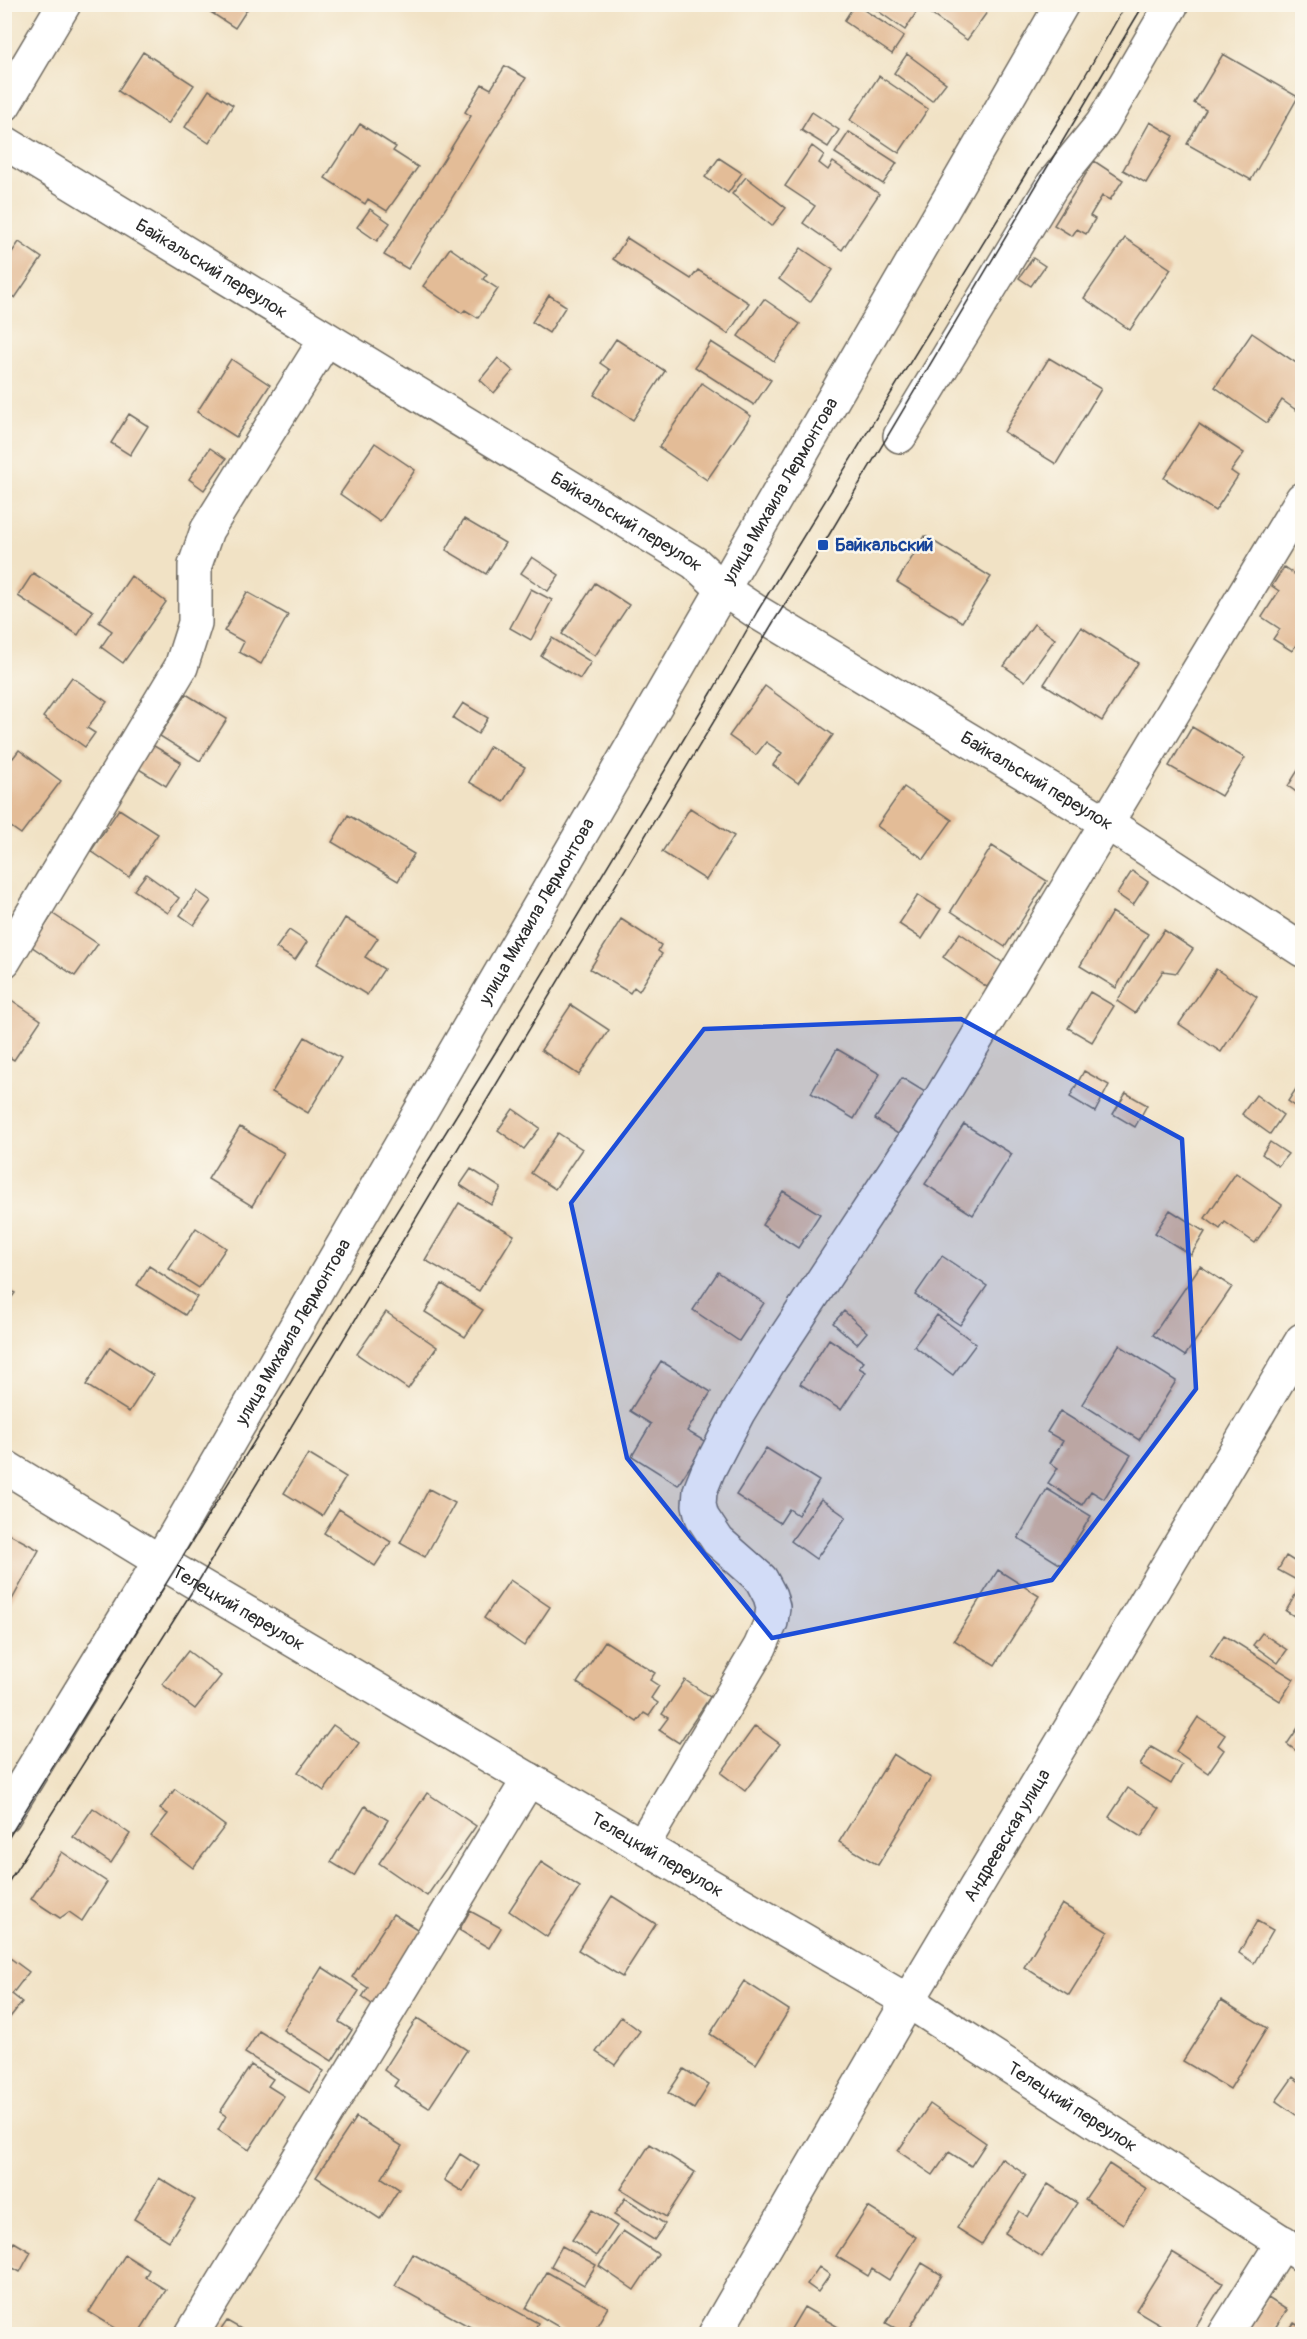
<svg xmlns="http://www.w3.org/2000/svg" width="1307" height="2339" viewBox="0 0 1307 2339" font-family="Pangolin,sans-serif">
<rect width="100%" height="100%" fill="#fbf7ec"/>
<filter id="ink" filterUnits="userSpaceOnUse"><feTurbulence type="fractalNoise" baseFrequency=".0167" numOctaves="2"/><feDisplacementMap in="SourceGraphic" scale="12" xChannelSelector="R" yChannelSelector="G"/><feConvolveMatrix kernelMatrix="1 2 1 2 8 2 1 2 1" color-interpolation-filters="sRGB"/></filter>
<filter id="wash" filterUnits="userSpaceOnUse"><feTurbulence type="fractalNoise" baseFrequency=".008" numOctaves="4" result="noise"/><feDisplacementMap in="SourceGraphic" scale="24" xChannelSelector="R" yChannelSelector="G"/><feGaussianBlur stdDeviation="1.35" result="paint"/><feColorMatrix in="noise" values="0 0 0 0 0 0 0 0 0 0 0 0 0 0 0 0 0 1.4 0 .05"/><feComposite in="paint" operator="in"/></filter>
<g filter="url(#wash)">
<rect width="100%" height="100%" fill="#f1e2c5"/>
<g id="blocks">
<path fill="#e3bc97" d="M198 4H248L250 5 235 28Z
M855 4 904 36 892 54 844 21Z
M868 4H904L916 13 905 30Z
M928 4H993L967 40 924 9Z
M143 52 194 85 168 124 118 91Z
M907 54 946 83 932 101 894 73Z
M1223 54 1298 97 1251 180 1187 144 1206 110 1194 103Z
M505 66 526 78 408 269 384 255 471 116 465 112 482 84 491 89Z
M879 76 928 109 899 153 850 120Z
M209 90 233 105 209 143 185 127Z
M812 112 839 130 828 147 801 130Z
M1150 122 1174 136 1146 183 1123 170Z
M360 124 396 147 393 151 418 167 387 211 368 199 365 204 325 178Z
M849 132 897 163 883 184 835 153Z
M812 146 824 155 819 163 828 170 833 162 879 194 842 250 803 223 815 206 785 186Z
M719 158 742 173 728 193 705 177Z
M1094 161 1123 180 1110 200 1102 196 1090 216 1095 219 1086 234 1077 229 1072 236 1054 225Z
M746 177 786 208 772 226 732 194Z
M370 209 390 223 377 241 357 227Z
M627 238 691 279 698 270 749 303 728 334 613 259Z
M1125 238 1171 269 1130 330 1084 298Z
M19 242 42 258 15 298 4 291V264Z
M450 248 487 274 483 279 498 289 478 318 465 310 462 313 423 286Z
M801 248 833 270 810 302 779 279Z
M1033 258 1045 266 1031 286 1019 278Z
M549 295 566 306 549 333 532 322Z
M764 299 800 324 774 361 738 336Z
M1252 333 1302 367V401L1296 410 1282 400 1267 423 1215 387Z
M616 339 665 371 633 420 594 395 610 370 600 363Z
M711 342 771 380 754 405 695 367Z
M498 358 513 371 494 393 480 380Z
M1049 358 1101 389 1056 464 1004 432Z
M231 359 270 385 236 437 197 412Z
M702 383 751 416 707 480 659 447Z
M129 414 148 426 130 455 111 443Z
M1199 424 1244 453 1231 471 1238 476 1215 511 1164 478Z
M375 443 415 470 380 522 340 494Z
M210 448 226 459 204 490 189 479Z
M464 519 505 543 486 574 446 550Z
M925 536 991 577 962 622 897 582Z
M532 557 559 575 548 591 521 573Z
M1302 562V650L1296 645 1292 651 1273 639 1280 629 1262 617 1279 591 1272 586 1284 567 1294 574Z
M33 573 93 611 78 635 18 596Z
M131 576 166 602 123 663 101 647 112 631 99 622Z
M595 583 629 605 595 656 562 634Z
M531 589 552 600 531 640 510 628Z
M247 592 288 615 261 664 239 652 244 642 224 631Z
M1034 624 1055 639 1025 681 1004 666Z
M1081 627 1138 663 1102 721 1044 684Z
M552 638 591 662 580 679 541 656Z
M72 677 107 702 87 728 95 733 85 747 43 717Z
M765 686 833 735 798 783 773 765 782 753 766 742 756 755 729 736Z
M186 694 227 719 200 761 160 736Z
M463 703 488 718 478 734 453 718Z
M1192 727 1245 758 1221 796 1169 766Z
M149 743 181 762 166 786 134 766Z
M490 746 525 767 504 802 469 782Z
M19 750 61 781 21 834 4 822V752L13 758Z
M1302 764V796L1288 786Z
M904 787 952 820 924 859 877 826Z
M690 808 734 836 706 880 662 852Z
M119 809 158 834 129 877 91 851Z
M348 815 414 854 398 881 332 842Z
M992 846 1047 881 1005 947 951 911Z
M1132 871 1148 882 1133 905 1117 894Z
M146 874 179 898 168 913 134 890Z
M197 891 211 901 194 925 180 915Z
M918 895 941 909 922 939 899 924Z
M1112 912 1148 934 1116 988 1080 966Z
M53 914 98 944 75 976 31 946Z
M345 918 378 938 365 957 384 969 367 995 317 964Z
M621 919 661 945 658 951 662 954 639 991 634 987 630 993 590 969Z
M289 930 307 942 295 960 276 948Z
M1164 930 1193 949 1177 973 1163 971 1135 1013 1117 1001Z
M960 933 1003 963 987 987 943 957Z
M1216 969 1257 997 1221 1052 1179 1024Z
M1090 992 1114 1006 1092 1042 1068 1028Z
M4 995 41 1020 14 1060 4 1054Z
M571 1005 609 1030 579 1075 541 1050Z
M305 1037 341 1058 308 1113 272 1092Z
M837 1049 880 1074 854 1119 811 1093Z
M1084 1071 1109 1085 1095 1112 1070 1097Z
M902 1078 925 1092 898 1134 875 1119Z
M1302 1080V1111L1288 1101Z
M1126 1093 1147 1105 1135 1127 1113 1114Z
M1256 1095 1283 1115 1270 1134 1242 1114Z
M513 1109 540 1128 524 1149 498 1130Z
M964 1124 1012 1154 973 1215 925 1184Z
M240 1127 284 1153 252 1206 208 1179Z
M558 1133 582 1149 555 1189 531 1173Z
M1270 1142 1288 1154 1278 1166 1262 1154Z
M471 1169 501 1188 491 1205 460 1185Z
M1236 1173 1282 1205 1255 1243 1225 1222 1220 1229 1205 1218Z
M783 1191 820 1214 798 1248 762 1225Z
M459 1203 514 1235 479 1291 425 1260Z
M1170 1210 1205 1232 1191 1255 1155 1233Z
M196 1228 226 1248 199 1288 169 1269Z
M942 1256 987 1286 960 1325 915 1295Z
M149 1266 197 1297 185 1315 137 1285Z
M1200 1266 1232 1287 1185 1356 1153 1335Z
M718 1272 764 1303 739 1341 693 1310Z
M442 1284 483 1310 465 1337 425 1312Z
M4 1286 15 1293 4 1308Z
M844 1311 867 1332 857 1344 833 1323Z
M386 1312 437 1347 408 1389 357 1354Z
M937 1315 976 1344 953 1375 914 1346Z
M829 1339 864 1362 859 1368 866 1372 841 1410 800 1384Z
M1119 1345 1176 1381 1139 1440 1082 1404Z
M110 1347 153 1375 129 1412 86 1385Z
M661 1361 711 1392 687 1431 706 1442 678 1485 632 1456 651 1424 630 1411Z
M1060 1411 1131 1455 1104 1499 1091 1491 1082 1505 1048 1483 1058 1468 1050 1463 1063 1441 1047 1432Z
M766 1448 819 1481 798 1515 789 1509 780 1523 736 1495Z
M308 1454 346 1477 322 1516 284 1493Z
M429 1489 455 1503 425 1557 400 1543Z
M1047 1489 1091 1516 1061 1565 1018 1538Z
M821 1499 846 1517 816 1559 791 1541Z
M339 1509 391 1542 375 1566 324 1533Z
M4 1531 39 1550 7 1609 4 1607Z
M1286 1556 1302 1566V1621L1286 1611 1302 1583 1278 1570Z
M998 1570 1039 1596 995 1665 954 1640Z
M510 1580 550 1607 524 1646 484 1618Z
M1262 1633 1287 1650 1278 1663 1253 1645Z
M1224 1635 1294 1679 1280 1701 1210 1656Z
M605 1641 655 1673 650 1680 659 1686 651 1698 658 1703 649 1716 644 1713 637 1722 577 1683Z
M188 1651 221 1676 195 1709 162 1684Z
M685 1680 710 1697 679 1743 659 1730 668 1718 662 1714Z
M1198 1717 1225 1735 1218 1745 1224 1750 1208 1773 1176 1751Z
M1302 1722V1755L1287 1744Z
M333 1725 359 1743 324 1791 298 1772Z
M755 1726 780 1744 745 1791 721 1773Z
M1151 1747 1182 1765 1171 1784 1140 1765Z
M893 1754 931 1778 878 1865 839 1842Z
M1128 1788 1159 1809 1141 1837 1109 1817Z
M175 1789 225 1826 193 1868 151 1836 168 1814 160 1809Z
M427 1793 476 1826 427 1896 379 1863Z
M365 1806 388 1820 354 1876 331 1862Z
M93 1808 130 1834 111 1863 73 1837Z
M62 1852 107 1882 82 1921 69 1912 60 1918 31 1899Z
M541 1862 580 1887 547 1937 509 1911Z
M612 1896 656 1924 622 1977 578 1950Z
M1062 1904 1108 1932 1069 1995 1024 1967Z
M470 1911 501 1928 489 1948 459 1930Z
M393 1914 425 1934 376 2007 362 1997 368 1988 352 1977Z
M1257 1921 1273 1930 1254 1963 1239 1953Z
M6 1955 29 1972 12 1994 22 2002 4 2025Z
M322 1967 359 1991 339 2022 352 2030 332 2061 283 2030Z
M744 1981 789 2010 756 2064 710 2034Z
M1221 2000 1267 2028 1230 2089 1183 2061Z
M621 2017 640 2031 615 2065 596 2052Z
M417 2018 467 2050 429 2108 394 2086 398 2080 384 2070Z
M259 2031 324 2071 310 2093 245 2053Z
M251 2065 273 2079 268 2086 284 2096 249 2150 218 2130 226 2116 220 2112Z
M684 2069 709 2085 694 2109 668 2093Z
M1293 2077 1302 2084V2119L1276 2101Z
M930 2104 986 2143 971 2166 949 2152 933 2175 898 2151Z
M356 2117 402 2146 382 2178 399 2189 380 2219 316 2177Z
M650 2144 695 2172 666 2217 621 2189Z
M460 2154 479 2166 463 2192 444 2180Z
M1001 2158 1026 2175 982 2244 957 2228Z
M1109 2164 1147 2189 1123 2224 1085 2199Z
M159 2178 195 2200 169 2241 134 2219Z
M1048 2184 1077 2203 1042 2257 1005 2233 1019 2211 1028 2217Z
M625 2198 665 2224 654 2240 614 2215Z
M868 2207 916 2237 889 2280 872 2269 868 2276 836 2256Z
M592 2210 617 2226 597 2256 572 2240Z
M623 2231 658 2254 634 2290 599 2266Z
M14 2242 31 2252 20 2272 4 2263V2259Z
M562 2246 596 2265 584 2285 551 2266Z
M1172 2252 1223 2283 1191 2334H1176L1136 2310Z
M413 2254 538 2323 532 2334H483L395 2286Z
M125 2255 149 2270 145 2277 166 2290 138 2334H125L89 2312Z
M922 2263 942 2275 906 2334 886 2323Z
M819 2267 830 2275 818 2292 807 2284Z
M547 2272 608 2307 592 2334H571L526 2308Z
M1268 2298 1287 2310 1271 2334H1245Z
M804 2307 850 2334H788Z
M227 2321 250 2334H218Z
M1294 2323 1302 2328V2334H1286Z"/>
</g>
</g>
<g filter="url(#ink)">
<use href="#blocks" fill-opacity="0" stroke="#706b61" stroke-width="1.5"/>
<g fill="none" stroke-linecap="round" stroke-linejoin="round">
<defs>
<g id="minor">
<path d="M4 105 64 4"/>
<path id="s1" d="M4 142 695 563 724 590 757 612 1107 823 1302 950"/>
<path d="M900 436 1053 184 1102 124 1172 4"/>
<path d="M4 961 181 667 195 623V565L207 530 326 339"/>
<path id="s2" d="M4 1466 176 1571 642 1846 908 2001 1302 2255"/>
<path id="s3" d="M4 1816 160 1561 1062 4"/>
<path d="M642 1846 760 1647 771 1622 773 1607 770 1596 761 1579 718 1541 702 1517 699 1505 700 1491 708 1471 738 1413 769 1362 919 1134 1302 499"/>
<path d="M192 2334 529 1779"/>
<path id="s4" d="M715 2334 908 2001 1302 1340"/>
<path d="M1225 2334 1283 2242"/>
</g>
</defs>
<use href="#minor" stroke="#706b61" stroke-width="36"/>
<use href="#minor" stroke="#fff" stroke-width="33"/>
<path stroke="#2b2b2b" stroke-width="1.5" d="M4 1845 498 1048 712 692 757 612 1074 95 1126 4
M4 1889 198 1582 774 621 823 545 1144 4"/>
</g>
</g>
<path fill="#1d4ed8" fill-opacity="0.2" stroke="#1d4ed8" stroke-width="4.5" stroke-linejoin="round" d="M961 1019 1182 1139 1196 1389 1052 1580 772 1638 627 1458 571 1203 704 1029Z"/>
<rect fill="#1a4fb4" stroke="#fbf7ec" stroke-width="2" x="817" y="539" width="12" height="12" rx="3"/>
<g text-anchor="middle" stroke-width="5" stroke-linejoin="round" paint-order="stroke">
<g font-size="18" fill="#2b2b2b" stroke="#fbf7ec">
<text dy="6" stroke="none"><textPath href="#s1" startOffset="243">Байкальский переулок</textPath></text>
<text dy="6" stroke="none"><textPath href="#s3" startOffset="1536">улица Михаила Лермонтова</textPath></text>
<text dy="6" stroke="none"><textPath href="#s1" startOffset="729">Байкальский переулок</textPath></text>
<text dy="6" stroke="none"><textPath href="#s1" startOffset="1215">Байкальский переулок</textPath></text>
<text dy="6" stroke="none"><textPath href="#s3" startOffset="1050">улица Михаила Лермонтова</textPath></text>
<text dy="6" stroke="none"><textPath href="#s3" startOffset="564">улица Михаила Лермонтова</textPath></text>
<text dy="6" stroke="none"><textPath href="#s2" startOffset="274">Телецкий переулок</textPath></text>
<text dy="6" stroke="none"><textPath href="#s4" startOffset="578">Андреевская улица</textPath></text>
<text dy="6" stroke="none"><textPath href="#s2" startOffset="760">Телецкий переулок</textPath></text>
<text dy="6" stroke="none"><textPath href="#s2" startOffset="1246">Телецкий переулок</textPath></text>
</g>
<g font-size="18" font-weight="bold" fill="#164399" stroke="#fbf7ec" text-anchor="start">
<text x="835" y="551">Байкальский</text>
</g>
</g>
<rect width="1307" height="2339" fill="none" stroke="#fbf7ec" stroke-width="24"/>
</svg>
